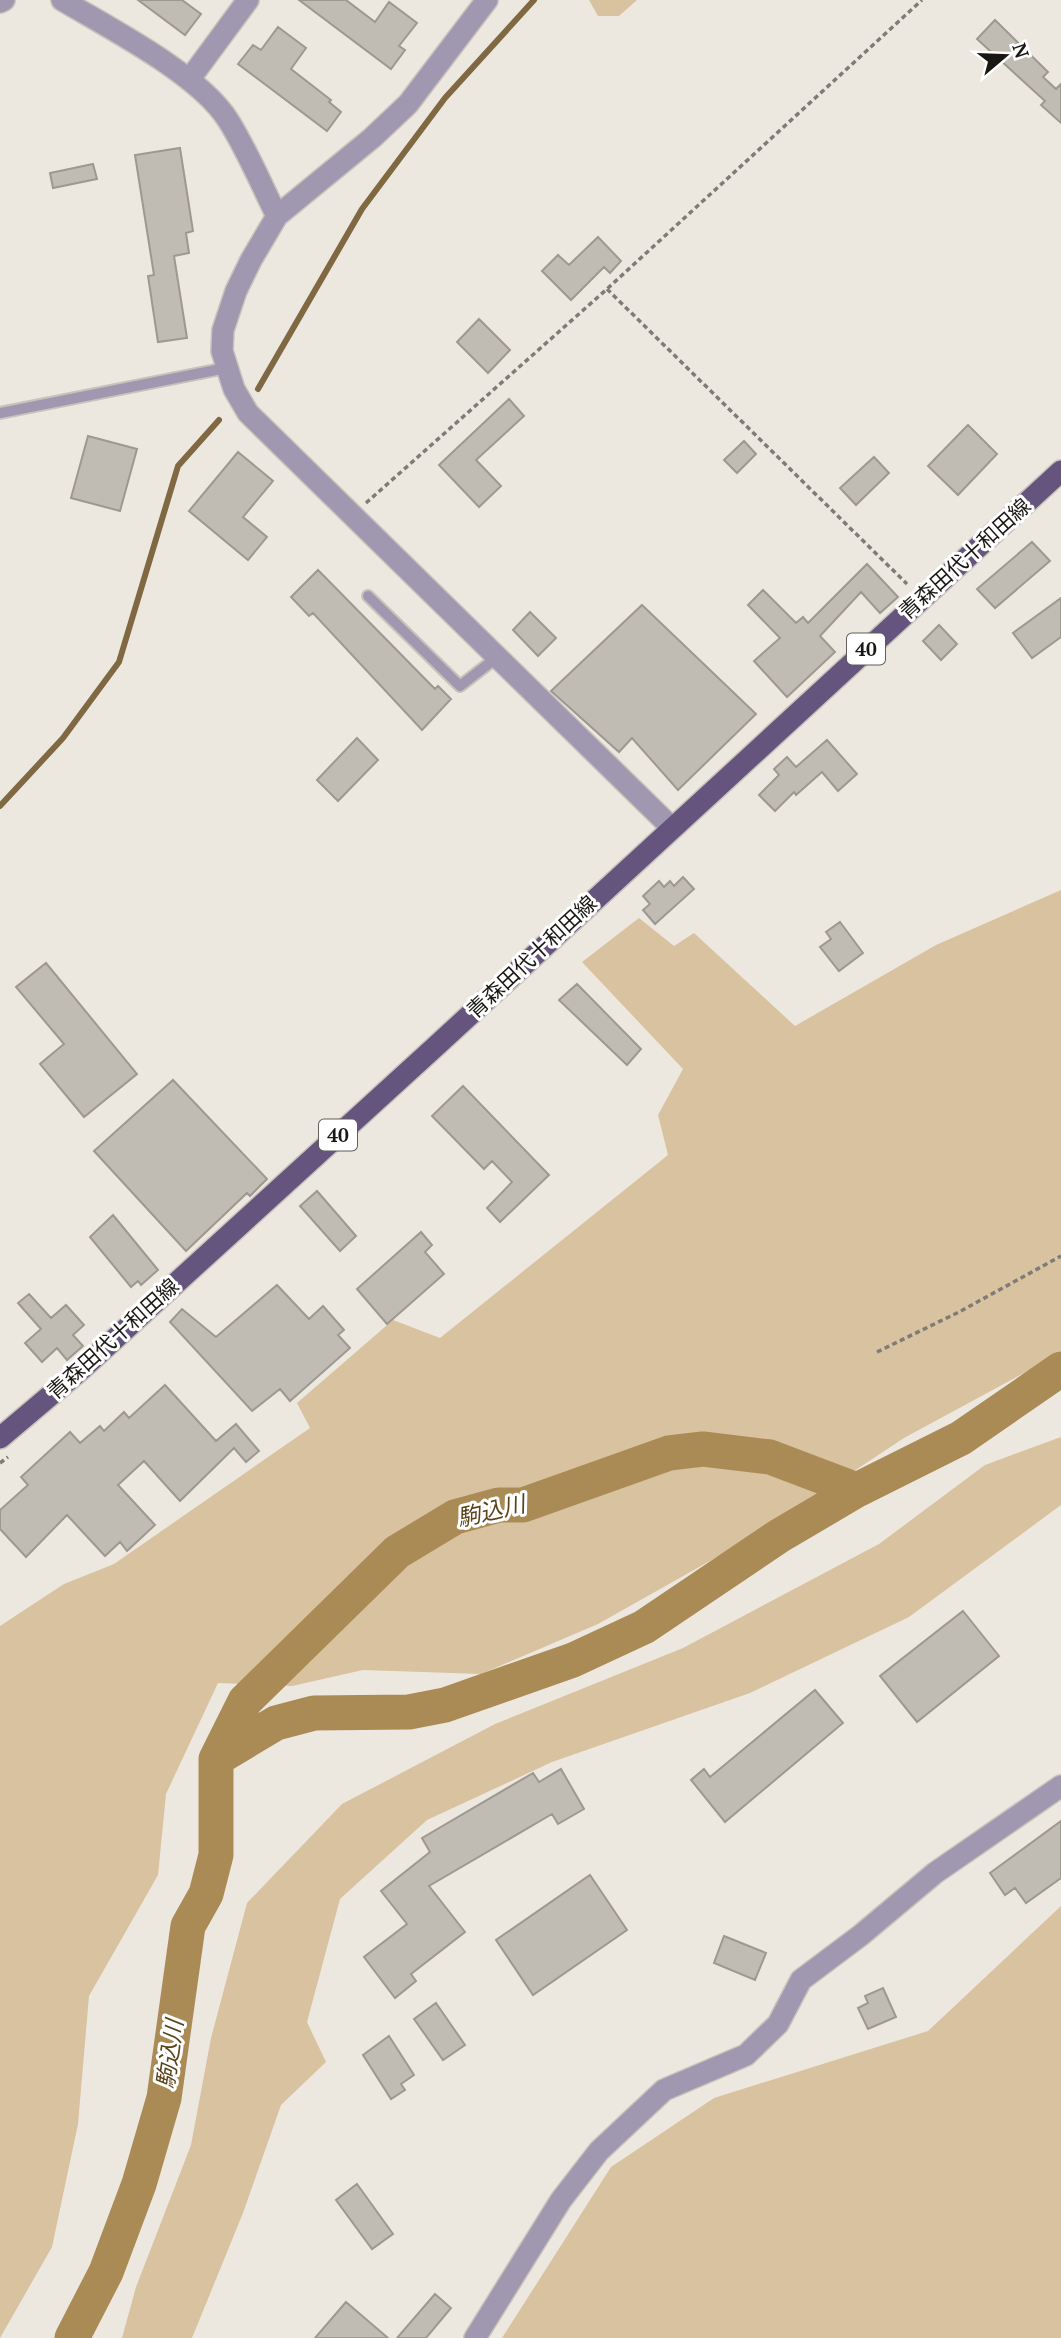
<svg xmlns="http://www.w3.org/2000/svg" width="1061" height="2338" viewBox="0 0 1061 2338" font-family="'PT Serif','Noto Sans JP',serif">
<rect width="100%" height="100%" fill="#ede8df"/>
<path fill="#d8c2a0" d="M589 0H637L619 16H598Z
M1061 890V1353L904 1438 765 1530 598 1624 481 1674 363 1670 292 1686 218 1683 166 1794 158 1875 89 1996 78 2124 52 2247 0 2338V1626L64 1584 114 1564 310 1428 297 1403 393 1320 440 1338 668 1155 658 1115 683 1069 582 962 639 918 674 946 694 933 795 1026 936 945Z
M1061 1437V1505L909 1617 750 1693 552 1762 427 1820 340 1899 307 2022 326 2062 281 2105 243 2213 192 2338H122L136 2287 191 2145 211 2038 247 1903 342 1804 495 1724 683 1648 879 1544 985 1465Z
M1061 1906V2338H502L611 2167 714 2098 928 2031Z"/>
<g fill="none" stroke-linecap="round" stroke-linejoin="round">
<path stroke="#7f6842" stroke-width="6" d="M258 389 362 209 445 98 534 0
M0 806 63 738 119 662 178 466 219 420"/>
<path stroke="#ab8b55" stroke-width="35" d="M216 1759 276 1723 314 1713 409 1712 445 1705 573 1660 644 1627 779 1536 857 1490 961 1438 1061 1369
M72 2338 106 2272 139 2184 164 2098 188 1926 206 1894 216 1855V1759L245 1701 397 1552 455 1517 499 1505H523L669 1453 703 1449 770 1457 857 1490"/>
</g>
<path fill="#c1bcb3" stroke="#9d9890" stroke-width="2" d="M138 0H182L201 14 185 35Z
M299 0H346L375 22 389 2 417 23 399 46 405 50 391 69Z
M995 20 1048 72 1043 77 1056 89 1061 84V123L1041 105 1045 101 977 39Z
M278 27 306 48 291 69 331 100 329 102 341 112 327 131 238 64 253 45 261 50Z
M180 148 193 231 186 233 189 253 174 256 187 338 158 342 148 276 154 275 135 155Z
M93 164 97 179 53 188 50 173Z
M598 237 621 261 610 273 604 267 571 300 542 271 558 255 569 265Z
M479 319 510 350 488 373 457 342Z
M509 399 524 416 476 460 501 486 479 507 439 465Z
M968 425 997 454 958 495 928 466Z
M88 436 137 449 120 511 71 498Z
M744 441 756 454 737 473 724 460Z
M238 452 273 481 243 517 267 537 248 560 189 511Z
M874 457 889 473 856 505 840 488Z
M1032 542 1050 561 995 608 977 589Z
M867 564 898 597 880 613 861 592 820 636 835 652 787 697 754 661 780 638 748 605 763 590 796 623 803 617 808 623Z
M318 570 435 689 438 686 451 699 422 730 313 613 309 616 291 597Z
M1061 598V637L1032 658 1013 633Z
M642 605 756 714 678 790 632 738 619 752 551 691Z
M530 612 556 638 538 656 513 630Z
M939 625 957 644 941 660 923 641Z
M357 738 378 760 338 801 317 780Z
M827 740 857 774 838 791 822 772 796 795 794 792 775 811 759 795 779 775 774 769 787 757 796 767Z
M683 877 694 889 655 924 643 910 650 904 643 896 659 881 664 887 670 881 674 886Z
M840 922 863 953 839 971 820 947 831 939 826 932Z
M46 963 137 1074 84 1117 40 1064 64 1044 16 987Z
M577 984 641 1049 627 1065 559 1000Z
M173 1080 267 1179 250 1196 247 1193 186 1251 94 1151Z
M463 1086 549 1175 500 1222 487 1208 512 1182 492 1161 484 1169 432 1116Z
M317 1191 356 1236 340 1251 300 1206Z
M113 1215 158 1270 141 1285 138 1281 131 1287 90 1237Z
M421 1232 432 1245 425 1252 444 1274 387 1324 357 1289Z
M277 1285 309 1319 323 1306 344 1330 338 1335 350 1348 290 1401 280 1389 252 1411 170 1322 182 1309 216 1337Z
M29 1294 51 1318 66 1305 84 1325 73 1335 83 1346 67 1360 57 1348 42 1362 25 1343 41 1329 18 1303Z
M165 1385 216 1441 236 1424 259 1451 246 1462 234 1448 180 1501 144 1461 118 1485 155 1525 127 1551 120 1542 105 1556 67 1515 26 1557 0 1529V1510L28 1485 21 1477 70 1432 80 1443 100 1426 104 1431 124 1412 129 1418Z
M963 1611 999 1656 917 1722 880 1676Z
M815 1690 843 1723 725 1822 691 1780 704 1769 710 1777Z
M561 1769 584 1809 558 1824 552 1814 429 1886 465 1932 411 1974 416 1981 395 1998 364 1957 407 1924 381 1891 430 1852 422 1838 533 1773 539 1782Z
M1061 1821V1878L1026 1903 1015 1888 1005 1895 990 1873Z
M590 1875 627 1930 533 1995 496 1940Z
M724 1936 766 1953 755 1980 714 1963Z
M883 1988 896 2017 868 2029 858 2008 868 2003 865 1996Z
M436 2003 465 2045 443 2060 414 2019Z
M389 2036 414 2075 401 2084 405 2090 391 2099 363 2055Z
M357 2184 393 2234 372 2249 336 2200Z
M435 2294 451 2308 426 2338H397Z
M346 2302 388 2338H315Z"/>
<g fill="none" stroke-linecap="round" stroke-linejoin="round">
<defs>
<path id="lane" d="M0 413 226 368
M368 596 460 686 496 658"/>
<path id="street" d="M62 0C109 28 199 74 228 120 247 150 261 184 277 216
M487 0 408 104 372 138 277 216 251 260 236 291 223 330 222 351 234 389 248 413 672 828
M0 2 4 0
M189 80 248 0
M475 2338 561 2200 599 2151 664 2090 746 2055 778 2024 801 1980 861 1935 935 1873 1061 1786"/>
<path id="primary" d="M0 1438 84 1367 435 1047 1061 471"/>
</defs>
<use href="#lane" stroke="#c7c2ba" stroke-width="14"/>
<use href="#street" stroke="#c7c2ba" stroke-width="24"/>
<use href="#primary" stroke="#c7c2ba" stroke-width="24"/>
<path stroke="#7f7b76" stroke-width="3.5" stroke-dasharray="5 3.5" stroke-linecap="butt" d="M607 289 907 584
M366 503 607 289 922 0
M877 1352 959 1312 1061 1256
M0 1463 8 1457"/>
<use href="#lane" stroke="#a097b0" stroke-width="10"/>
<use href="#street" stroke="#a097b0" stroke-width="21"/>
<use href="#primary" stroke="#64547e" stroke-width="21"/>
</g>
<g text-anchor="middle" stroke-width="6" stroke-linejoin="round" paint-order="stroke">
<g fill="#fff" stroke="#5e5d5a" stroke-width="2">
<rect x="847" y="633.5" width="38" height="31" rx="5"/>
<rect x="319" y="1119.5" width="38" height="31" rx="5"/>
</g>
<g font-size="19" font-weight="bold" fill="#191714">
<text x="866" y="656">40</text>
<text x="338" y="1142">40</text>
</g>
<g font-size="21" fill="#191714" stroke="#fff">
<text transform="translate(965 559) rotate(-42)" y="7">青森田代十和田線</text>
<text transform="translate(532 957) rotate(-43)" y="7">青森田代十和田線</text>
<text transform="translate(113 1339) rotate(-42)" y="7">青森田代十和田線</text>
</g>
<g font-size="23" font-style="italic" fill="#5b4319" stroke="#fff">
<text transform="translate(491 1511) rotate(-13)" y="8">駒込川</text>
<text transform="translate(170 2054) rotate(-82)" y="8">駒込川</text>
</g>
</g>
<g transform="translate(1005 56) rotate(71)" stroke="#ffffff" stroke-width="5" paint-order="stroke">
<path d="M0-5L12 26L0 18L-12 26Z" fill="#191714"/>
<text y="-10" font-size="19" font-weight="bold" text-anchor="middle" fill="#191714">N</text>
</g>
</svg>
